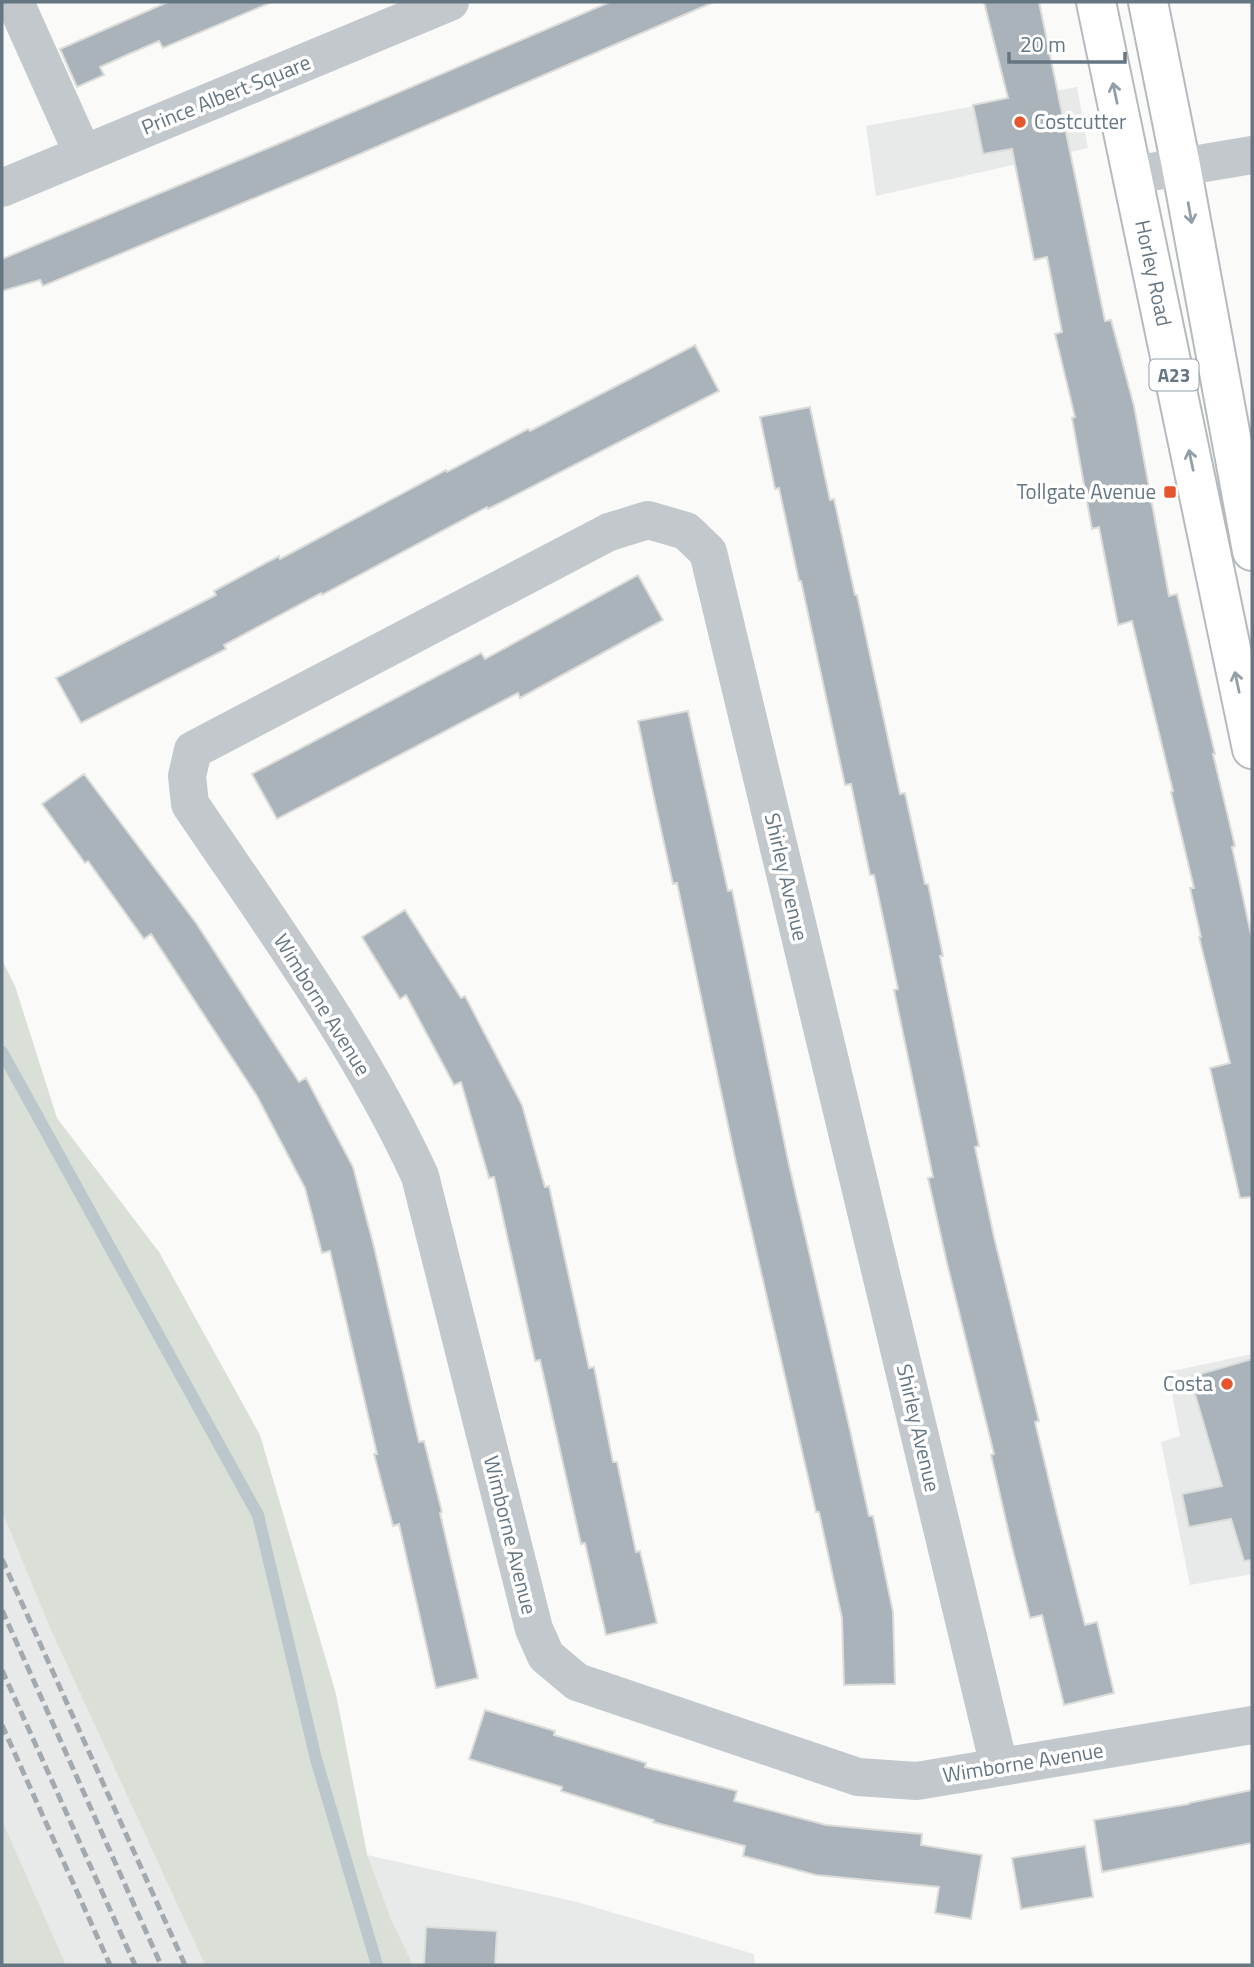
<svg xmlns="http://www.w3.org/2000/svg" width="1254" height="1967" viewBox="0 0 1254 1967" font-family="'Titillium Web',sans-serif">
<rect width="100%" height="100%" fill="#fafaf8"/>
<path fill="#e8e9e9" d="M1077 87 1088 148 876 196 866 126Z
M1252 1354V1574L1190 1585 1161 1442 1180 1436 1168 1372Z
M2 1512 50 1628 205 1965H66L2 1820Z
M367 1855 577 1902 754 1954 755 1965H413L391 1919Z"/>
<path fill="#dadfd7" d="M2 960 15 986 57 1118 159 1252 260 1435 336 1694 367 1854 391 1919 413 1965H205L50 1628 2 1512Z
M2 1820 66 1965H2Z"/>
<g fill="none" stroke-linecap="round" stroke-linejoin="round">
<path stroke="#bbc7cb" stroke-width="12" d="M2 1052 258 1515 316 1759 377 1965"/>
</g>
<path fill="#aab3b9" stroke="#dcdcda" stroke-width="2" d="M168 2H272L163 48 159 41 129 54 100 67 104 75 77 87 60 49Z
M610 2H714L334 165 43 286 40 280 2 291V259L278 144Z
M984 2H1039L1105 321 1111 320 1134 406 1169 596 1177 594 1215 754H1213L1235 846 1232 847 1252 939V1197L1240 1198 1210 1068 1230 1063 1199 937H1201L1190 888H1194L1171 792 1173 791 1132 621 1118 625 1099 527 1092 529 1072 418 1075 417 1055 334 1062 332 1047 257 1034 260 1012 149 983 154 973 105 1008 98Z
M695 345 719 391 488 509 487 507 322 595 321 593 224 645 226 649 81 723 56 678 216 595 214 591 279 556 280 559 446 470 447 472 528 429 530 431Z
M810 407 830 500 834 499 855 595H857L900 794 905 793 925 884H928L943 956H940L979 1146 975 1147 994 1237 1039 1421 1035 1422 1057 1514 1085 1625 1097 1622 1114 1693 1064 1705 1042 1615 1030 1618 1012 1547 991 1455 994 1454 947 1263 928 1178 933 1177 894 990 898 989 874 875H870L851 784 845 785 801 581H799L779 488 775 489 760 417Z
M638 575 663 620 520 698 518 693 277 819 252 774 481 653 485 659Z
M688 711 728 891 732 890 789 1165 850 1430 869 1516H873L893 1612 895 1684 844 1685 842 1618 819 1512H816L735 1158 677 883 673 884 653 793 638 721Z
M84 774 196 923 299 1082 306 1078 353 1167 374 1247 419 1442 424 1441 442 1512 440 1513 478 1678 436 1688 399 1524 393 1526 374 1454H377L330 1251 322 1253 305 1188 257 1096 151 934 144 939 88 861 85 863 42 804Z
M405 910 461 998 465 996 522 1105 545 1187 549 1186 589 1368 594 1367 613 1462H617L636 1552 640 1551 657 1623 606 1635 585 1543 581 1544 540 1360 535 1361 494 1177 489 1178 461 1082 454 1085 406 995 400 999 362 937Z
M1252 1359V1560L1244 1561 1231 1519 1189 1527 1182 1494 1222 1486 1190 1377Z
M485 1710 555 1731 554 1735 646 1763 645 1767 737 1791 734 1801 826 1825 922 1834 921 1845 982 1855 971 1919 935 1913 939 1887 816 1875 778 1865 743 1856 745 1846 653 1822 654 1820 561 1791 562 1787 469 1759Z
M1252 1790V1843L1102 1872 1094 1820 1189 1804V1803Z
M1085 1846 1093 1897 1021 1909 1012 1858Z
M426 1927 497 1931 495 1965H424Z"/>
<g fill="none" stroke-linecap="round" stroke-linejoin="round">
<defs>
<path id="major" d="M1096 2 1252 749
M1148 2 1181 166 1252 551"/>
</defs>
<use href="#major" stroke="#b5babe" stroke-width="42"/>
<path stroke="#c3c8cc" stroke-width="38" d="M15 2 83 154
M1133 175 1252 155
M2 188 450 2
M999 1766 708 552 686 531 648 520 609 532 193 750 187 776 190 804C271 924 360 1045 420 1176L534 1629 546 1656 577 1682 858 1777 917 1781 1252 1725"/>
<use href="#major" stroke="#fff" stroke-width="38"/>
<path stroke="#a2aab0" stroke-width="5" stroke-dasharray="10 5" stroke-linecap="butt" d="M2 1559 185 1965
M2 1610 161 1965
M2 1670 135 1965
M2 1725 110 1965"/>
</g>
<defs><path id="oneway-shaft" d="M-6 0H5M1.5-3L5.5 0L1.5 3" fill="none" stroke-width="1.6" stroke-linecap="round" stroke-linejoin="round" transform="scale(1.75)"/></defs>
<g stroke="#939fa8">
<use href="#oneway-shaft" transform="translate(1115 93) rotate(-102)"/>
<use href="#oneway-shaft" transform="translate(1190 213) rotate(80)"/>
<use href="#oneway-shaft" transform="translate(1191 460) rotate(-102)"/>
<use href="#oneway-shaft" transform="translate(1237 682) rotate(-102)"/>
</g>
<g fill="#e4572e" stroke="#fff" stroke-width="2.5">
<circle cx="1020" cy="122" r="7"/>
<rect x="1163" y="485" width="14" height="14" rx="3.5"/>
<circle cx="1227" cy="1384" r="7"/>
</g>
<g text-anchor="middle" stroke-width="7" stroke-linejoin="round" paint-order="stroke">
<rect fill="#fff" stroke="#939fa8" stroke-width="2" x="1149.5" y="359.5" width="49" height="31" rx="5"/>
<g font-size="19" font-weight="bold" fill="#657683">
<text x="1174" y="382">A23</text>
</g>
<g font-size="21" fill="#657683" stroke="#fff">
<text transform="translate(226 95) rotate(-22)" y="7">Prince Albert Square</text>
<text transform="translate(1153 273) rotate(78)" y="7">Horley Road</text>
<text transform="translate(786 877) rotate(77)" y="7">Shirley Avenue</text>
<text transform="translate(322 1005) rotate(58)" y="7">Wimborne Avenue</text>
<text transform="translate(918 1428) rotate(77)" y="7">Shirley Avenue</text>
<text transform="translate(510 1535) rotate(76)" y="7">Wimborne Avenue</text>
<text transform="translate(1023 1763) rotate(-9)" y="7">Wimborne Avenue</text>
</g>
<g font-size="21" fill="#657683" stroke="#fff" text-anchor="end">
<text x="1034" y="129" text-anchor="start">Costcutter</text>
<text x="1156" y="499">Tollgate Avenue</text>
<text x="1213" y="1391">Costa</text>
</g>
</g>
<rect width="1254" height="1967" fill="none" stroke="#657683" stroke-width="7"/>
<path d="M1009 52v10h116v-10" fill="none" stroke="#657683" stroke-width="3.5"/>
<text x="1020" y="52" font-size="21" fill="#657683" stroke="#ffffff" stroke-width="5" paint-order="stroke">20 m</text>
</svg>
